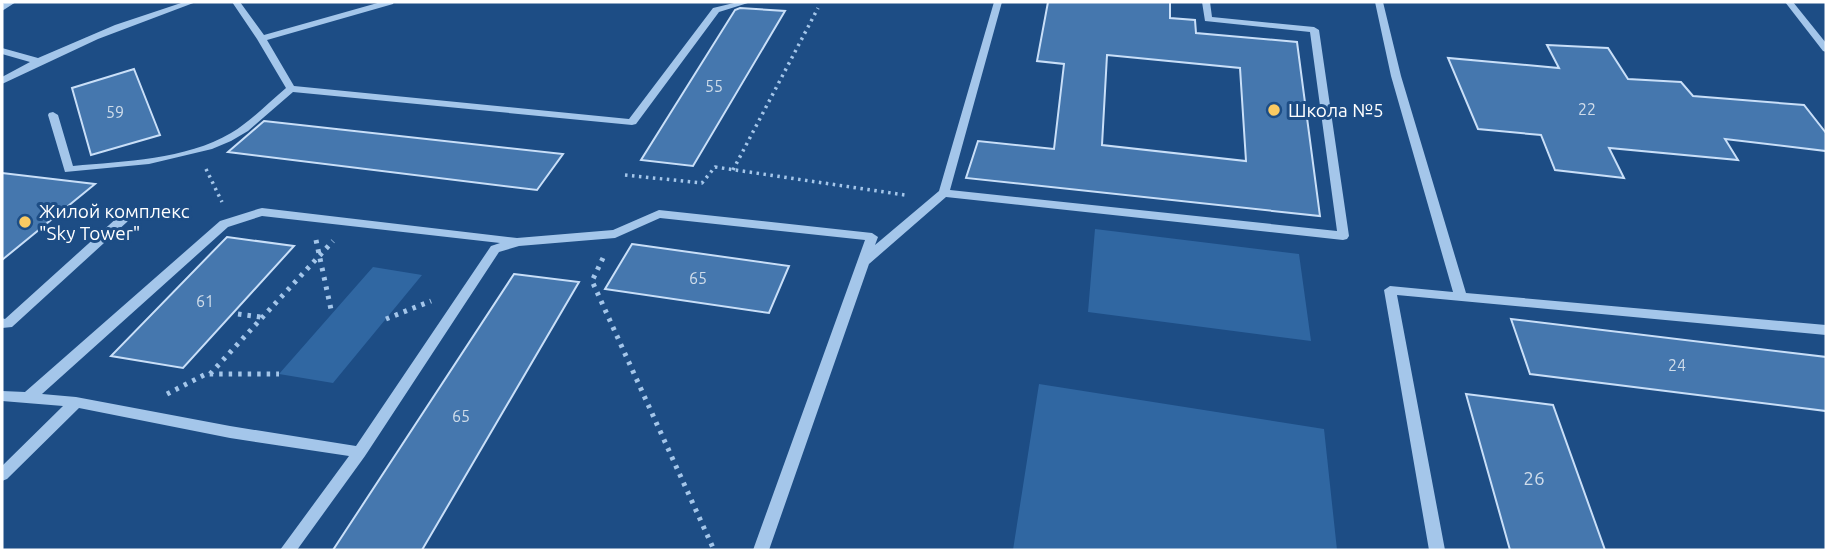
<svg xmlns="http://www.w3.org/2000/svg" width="1828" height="552" viewBox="0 0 1828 552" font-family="Ubuntu,sans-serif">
<rect width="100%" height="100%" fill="#1d4d85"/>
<path fill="#3067a2" d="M1095 229 1299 254 1311 341 1088 312Z
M373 267 422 275 333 383 279 374Z
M1039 384 1324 429 1337 550H1013Z"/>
<path fill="#4577ae" stroke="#c9dff8" stroke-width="2" fill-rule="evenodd" d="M1048 2H1170V18L1195 20 1196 33 1297 42 1320 216 966 178 978 141 1054 149 1064 64 1037 61ZM1107 55 1240 68 1246 161 1102 145Z
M740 8 785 11 693 166 641 160 735 10Z
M1547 45 1608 48 1628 79 1681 82 1693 96 1804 105 1826 133V151L1725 139 1738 160 1609 148 1624 178 1555 170 1541 135 1478 129 1448 58 1559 68Z
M134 69 160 135 91 155 72 88Z
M264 121 563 154 537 190 228 152Z
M2 173 95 184 2 260Z
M227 237 294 246 183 368 111 356Z
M632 244 789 266 769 313 605 289Z
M514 274 579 282 422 550H333Z
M1511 319 1826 357V411L1530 374Z
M1466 394 1553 405 1605 550H1510Z"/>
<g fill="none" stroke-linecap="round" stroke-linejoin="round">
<path stroke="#a4c6ea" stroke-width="3.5" stroke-dasharray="2.5 4.5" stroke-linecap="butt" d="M206 169 222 202
M733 170 818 8
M625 175 702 183 715 167 905 195"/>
<path stroke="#a4c6ea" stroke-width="5" stroke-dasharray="3.5 6" stroke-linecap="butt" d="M316 240 332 314
M603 258 592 281 714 550
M238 314 261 317
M386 319 431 301
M210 374 333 241
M167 394 206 374H279"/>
<path fill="#a4c6ea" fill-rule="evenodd" d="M6 2H16L2 11V4Z
M184 2H196L98 39 2 84V77L30 62 2 54V48L38 58 115 25Z
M232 2H240L264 35 381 2H394L393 4 267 40 294 86 629 119 713 8 738 2H751L719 12 636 124 632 125 293 92 248 131 231 141 212 149 149 164 65 172 48 115 49 113 53 112 58 115 73 166C125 161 185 160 231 133 251 121 268 103 286 88L257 39Z
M994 2H1002L950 190 1337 231 1310 32 1205 21 1202 2H1210L1212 17 1314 27 1319 30 1349 236 1347 239 1343 240 946 197 869 264 769 550H753L865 240 660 218 615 238 519 246 499 252 365 456 297 550H280L349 456 230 438 79 408 7 479 2 481V466L63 406 2 401V391L25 392 220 221 258 209 262 208 517 238 613 230 659 210 872 233 878 237 875 245 939 191ZM262 216 500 243 491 246 356 446 230 426 76 397 42 394 228 227Z
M1375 2H1383L1401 76 1466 293 1826 325V335L1397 295 1445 550H1429L1384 290 1390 286 1453 292 1391 76Z
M1785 2H1793L1826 43V52L1823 51Z
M123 215 127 216 129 219 127 222 12 327 2 328V318L5 319 119 216Z"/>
</g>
<g fill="#faca62" stroke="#1d4d85" stroke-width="2.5">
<circle cx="1274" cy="110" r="7"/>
<circle cx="25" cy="222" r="7"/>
</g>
<g text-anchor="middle" stroke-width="6" stroke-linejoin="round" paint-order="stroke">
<g font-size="16" fill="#d0ddeb">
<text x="714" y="92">55</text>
<text x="1587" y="115">22</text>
<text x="115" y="118">59</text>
<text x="698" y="284">65</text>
<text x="205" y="307">61</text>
<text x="1677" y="371">24</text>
<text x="461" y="422">65</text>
</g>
<g font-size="19" fill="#fff" stroke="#1d4d85" text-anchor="start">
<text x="1288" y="117">Школа №5</text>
<text x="39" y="218">Жилой комплекс<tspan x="39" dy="22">"Sky Tower"</tspan></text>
</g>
<g font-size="19" fill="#d0ddeb">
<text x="1534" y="485">26</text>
</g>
</g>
<rect width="1828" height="552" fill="none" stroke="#ffffff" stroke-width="7"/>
</svg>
